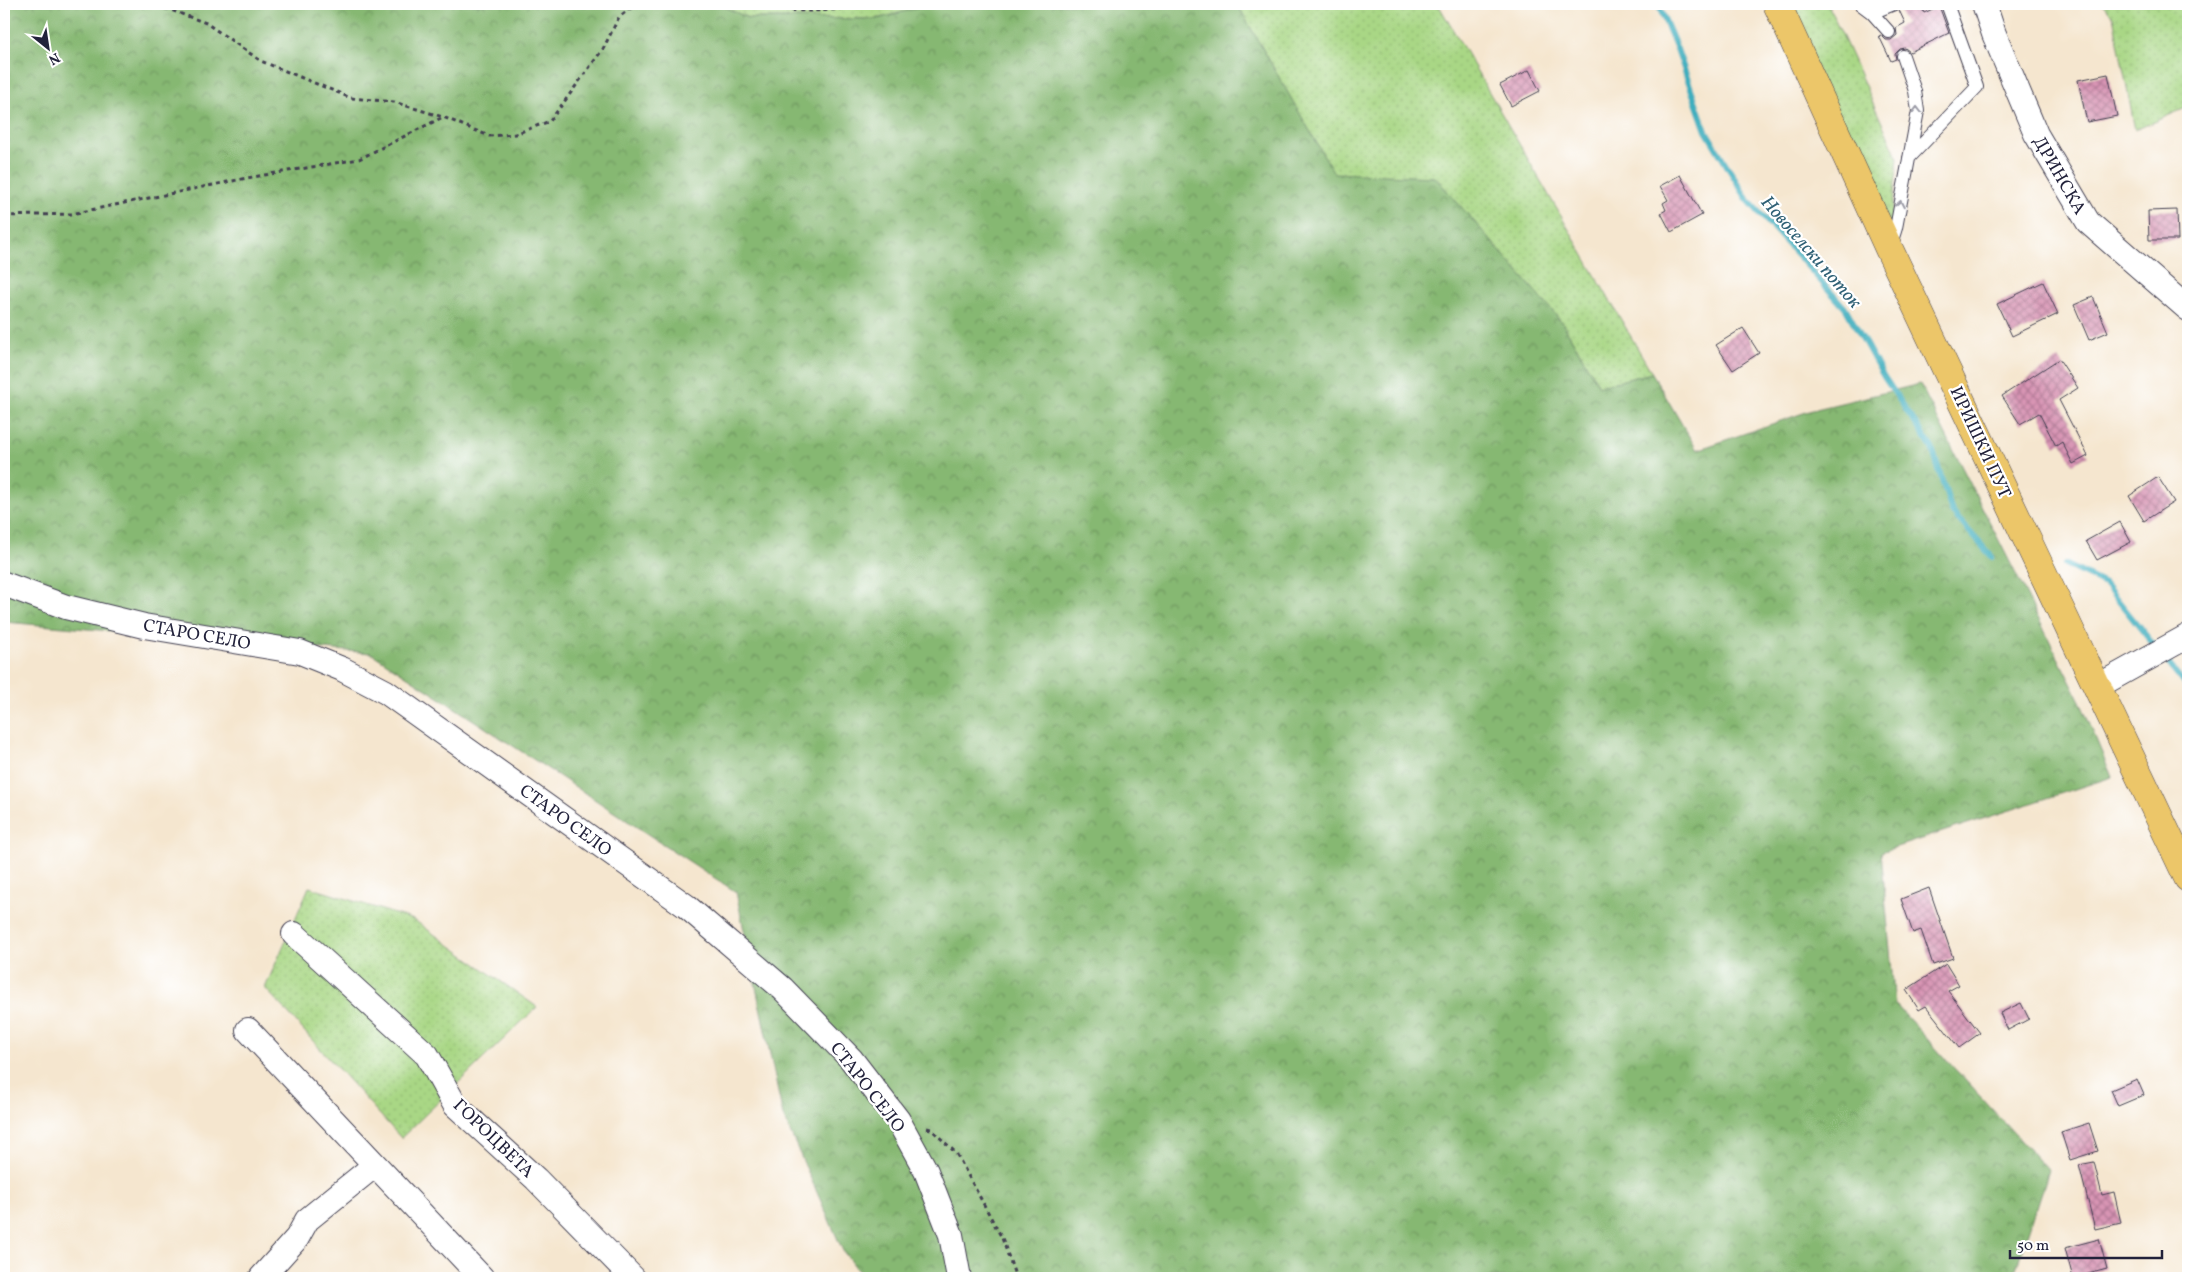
<svg xmlns="http://www.w3.org/2000/svg" width="2192" height="1282" viewBox="0 0 2192 1282" font-family="Vollkorn,serif">
<defs>
<pattern id="grass-dots" width="8" height="8" patternUnits="userSpaceOnUse" patternTransform="scale(1.25)"><rect width="8" height="8" fill="#a9d785"/><path d="M2 2h.1M6 6h.1" fill="none" stroke="#91b874" stroke-width="1.8" stroke-linecap="round"/></pattern>
<pattern id="forest-crowns" width="20" height="18" patternUnits="userSpaceOnUse" patternTransform="scale(1.25)"><rect width="20" height="18" fill="#86b872"/><path d="M2 6a3 3 0 1 1 6 0M12 15a3 3 0 1 1 6 0" fill="none" stroke="#6d955f"/></pattern>
<pattern id="building-cross-hatch" width="8" height="8" patternUnits="userSpaceOnUse" patternTransform="scale(1.25)"><rect width="8" height="8" fill="#d894b4"/><path d="M0 0l8 8M0 8l8-8" fill="none" stroke="#af7894"/></pattern>
</defs>
<rect width="100%" height="100%" fill="#fff"/>
<filter id="ink" filterUnits="userSpaceOnUse"><feTurbulence type="fractalNoise" baseFrequency=".02" numOctaves="2"/><feDisplacementMap in="SourceGraphic" scale="10" xChannelSelector="R" yChannelSelector="G"/><feConvolveMatrix kernelMatrix="1 2 1 2 8 2 1 2 1" color-interpolation-filters="sRGB"/></filter>
<filter id="wash" filterUnits="userSpaceOnUse"><feTurbulence type="fractalNoise" baseFrequency=".0096" numOctaves="4" result="noise"/><feDisplacementMap in="SourceGraphic" scale="20" xChannelSelector="R" yChannelSelector="G"/><feGaussianBlur stdDeviation="1.12" result="paint"/><feColorMatrix in="noise" values="0 0 0 0 0 0 0 0 0 0 0 0 0 0 0 0 0 1.4 0 .05"/><feComposite in="paint" operator="in"/></filter>
<g filter="url(#wash)">
<rect width="100%" height="100%" fill="#f5e6cf"/>
<path fill="url(#grass-dots)" stroke="#667c60" d="M718 4H932L877 19 748 18Z
M1237 4H1438L1652 373 1599 386 1562 322 1435 177 1334 174Z
M1786 4H1828L1898 158 1890 231Z
M2101 4H2188V107L2135 130 2113 16Z
M309 887 414 920 537 1007 401 1138 265 988Z"/>
<path fill="url(#forest-crowns)" stroke="#546d56" d="M4 4H718L748 18 877 19 932 4H1237L1334 173 1435 177 1562 322 1599 386 1652 373 1697 450 1812 410 1920 384 2080 701 2112 777 1881 852 1895 1004 2048 1170 2013 1278H864L843 1251 783 1116 736 892 371 653 4 622Z"/>
<g fill="none" stroke-linecap="round" stroke-linejoin="round">
<path stroke="#41aebe" stroke-width="6" d="M1658 4 1677 49 1706 131 1747 199 1846 309 1884 377 1932 448 1952 512 1992 557
M2065 564 2105 584 2188 688"/>
</g>
<g id="blocks">
<path fill="url(#building-cross-hatch)" d="M1902 4H1920L1924 13 1939 6 1949 33 1910 52 1905 48 1900 49 1895 54 1896 59 1891 61 1879 36 1881 35 1886 40H1891L1897 35 1896 28 1905 23 1899 10Z
M1529 70 1540 91 1511 106 1500 85Z
M2108 74 2117 116 2087 122 2078 80Z
M1680 175 1702 215 1671 232 1661 213 1666 210 1663 203 1668 200 1660 186Z
M2177 210 2178 240H2149L2148 211Z
M2043 282 2058 314 2012 336 1997 304Z
M2093 297 2108 332 2089 340 2074 305Z
M1743 328 1759 353 1733 370 1716 345Z
M2059 359 2078 388 2059 400 2088 456 2073 464 2062 442 2056 446 2039 413 2020 424 2002 396Z
M2158 477 2174 502 2144 521 2129 496Z
M2120 522 2131 542 2097 560 2086 541Z
M1929 888 1953 958 1933 965 1921 930 1913 933 1901 899Z
M1946 964 1959 985 1948 991 1980 1033 1959 1048 1926 1006 1919 1010 1906 990Z
M2021 1003 2029 1019 2008 1030 2000 1013Z
M2137 1079 2144 1095 2118 1106 2111 1090Z
M2089 1123 2098 1151 2070 1160 2061 1132Z
M2094 1162 2102 1195 2114 1192 2121 1223 2095 1229 2079 1165Z
M2099 1239 2107 1269 2073 1278 2065 1248Z"/>
</g>
</g>
<g filter="url(#ink)">
<use href="#blocks" fill-opacity="0" stroke="#423f51" stroke-width="1"/>
<g fill="none" stroke-linecap="round" stroke-linejoin="round">
<defs>
<path id="service" d="M1860 4 1872 13 1889 32
M1872 13 1894 4
M1909 158 1977 87 1947 4
M1891 244 1896 228 1918 111 1915 91 1903 56"/>
<path id="minor" d="M1984 4 1994 34 2036 134 2088 222 2188 309
M4 584 66 607 144 626 300 652 342 669 386 692 686 906 783 989 851 1059 898 1120 926 1171 951 1235 959 1278
M2098 686 2188 636
M294 934 427 1055 455 1105 536 1179 633 1278
M248 1030 482 1278
M261 1278 297 1238 307 1220 375 1165"/>
<path id="primary" d="M1777 4 1889 249 2188 878"/>
</defs>
<use href="#service" stroke="#423f51" stroke-width="14"/>
<use href="#minor" stroke="#423f51" stroke-width="26"/>
<use href="#primary" stroke="#423f51" stroke-width="29"/>
<path stroke="#423f51" stroke-width="3" stroke-dasharray="4 4" stroke-linecap="butt" d="M117 4 168 9 206 23 261 61 351 98 394 102 443 117 489 136 515 134 550 121 603 49 619 17 636 4
M760 4C798 16 837 10 875 4
M4 216 71 214 247 178 359 159 443 117
M927 1128 931 1129 956 1153 1002 1238 1016 1278"/>
<use href="#service" stroke="#fff" stroke-width="12"/>
<use href="#minor" stroke="#fff" stroke-width="24"/>
<use href="#primary" stroke="#ecc669" stroke-width="28"/>
</g>
<defs><path id="oneway-chevron" d="M-2-3.5L2.5 0L-2 3.5" fill="none" stroke-width="1.6" stroke-linecap="round" stroke-linejoin="round" transform="scale(1.25)"/></defs>
<g stroke="#9c9ca7">
<use href="#oneway-chevron" transform="translate(1917 110) rotate(-90)"/>
<use href="#oneway-chevron" transform="translate(1900 204) rotate(-79)"/>
</g>
</g>
<g text-anchor="middle" stroke-width="4.5" stroke-linejoin="round" paint-order="stroke">
<g font-size="18" fill="#22223b" stroke="#fff">
<text transform="translate(2060 175) rotate(60)" y="6">ДРИНСКА</text>
<text transform="translate(1981 442) rotate(65)" y="6">ИРИШКИ ПУТ</text>
<text transform="translate(197 634) rotate(10)" y="6">СТАРО СЕЛО</text>
<text transform="translate(566 820) rotate(36)" y="6">СТАРО СЕЛО</text>
<text transform="translate(868 1087) rotate(52)" y="6">СТАРО СЕЛО</text>
<text transform="translate(494 1138) rotate(44)" y="6">ГОРОЦВЕТА</text>
</g>
<g font-size="19" font-style="italic" fill="#306176" stroke="#fff">
<text transform="translate(1812 251) rotate(49)" y="7">Новоселски поток</text>
</g>
</g>
<rect width="2192" height="1282" fill="none" stroke="#fff" stroke-width="20"/>
<g transform="translate(48 48) rotate(150)" stroke="#ffffff" stroke-width="4" paint-order="stroke">
<path d="M0-4L9 19L0 12L-9 19Z" fill="#22223b"/>
<text y="-8" font-size="14" font-weight="bold" text-anchor="middle" fill="#22223b">N</text>
</g>
<path d="M2010 1250v8h152v-8" fill="none" stroke="#22223b" stroke-width="2.5"/>
<text x="2017" y="1250" font-size="15" fill="#22223b" stroke="#ffffff" stroke-width="4" paint-order="stroke">50 m</text>
</svg>
